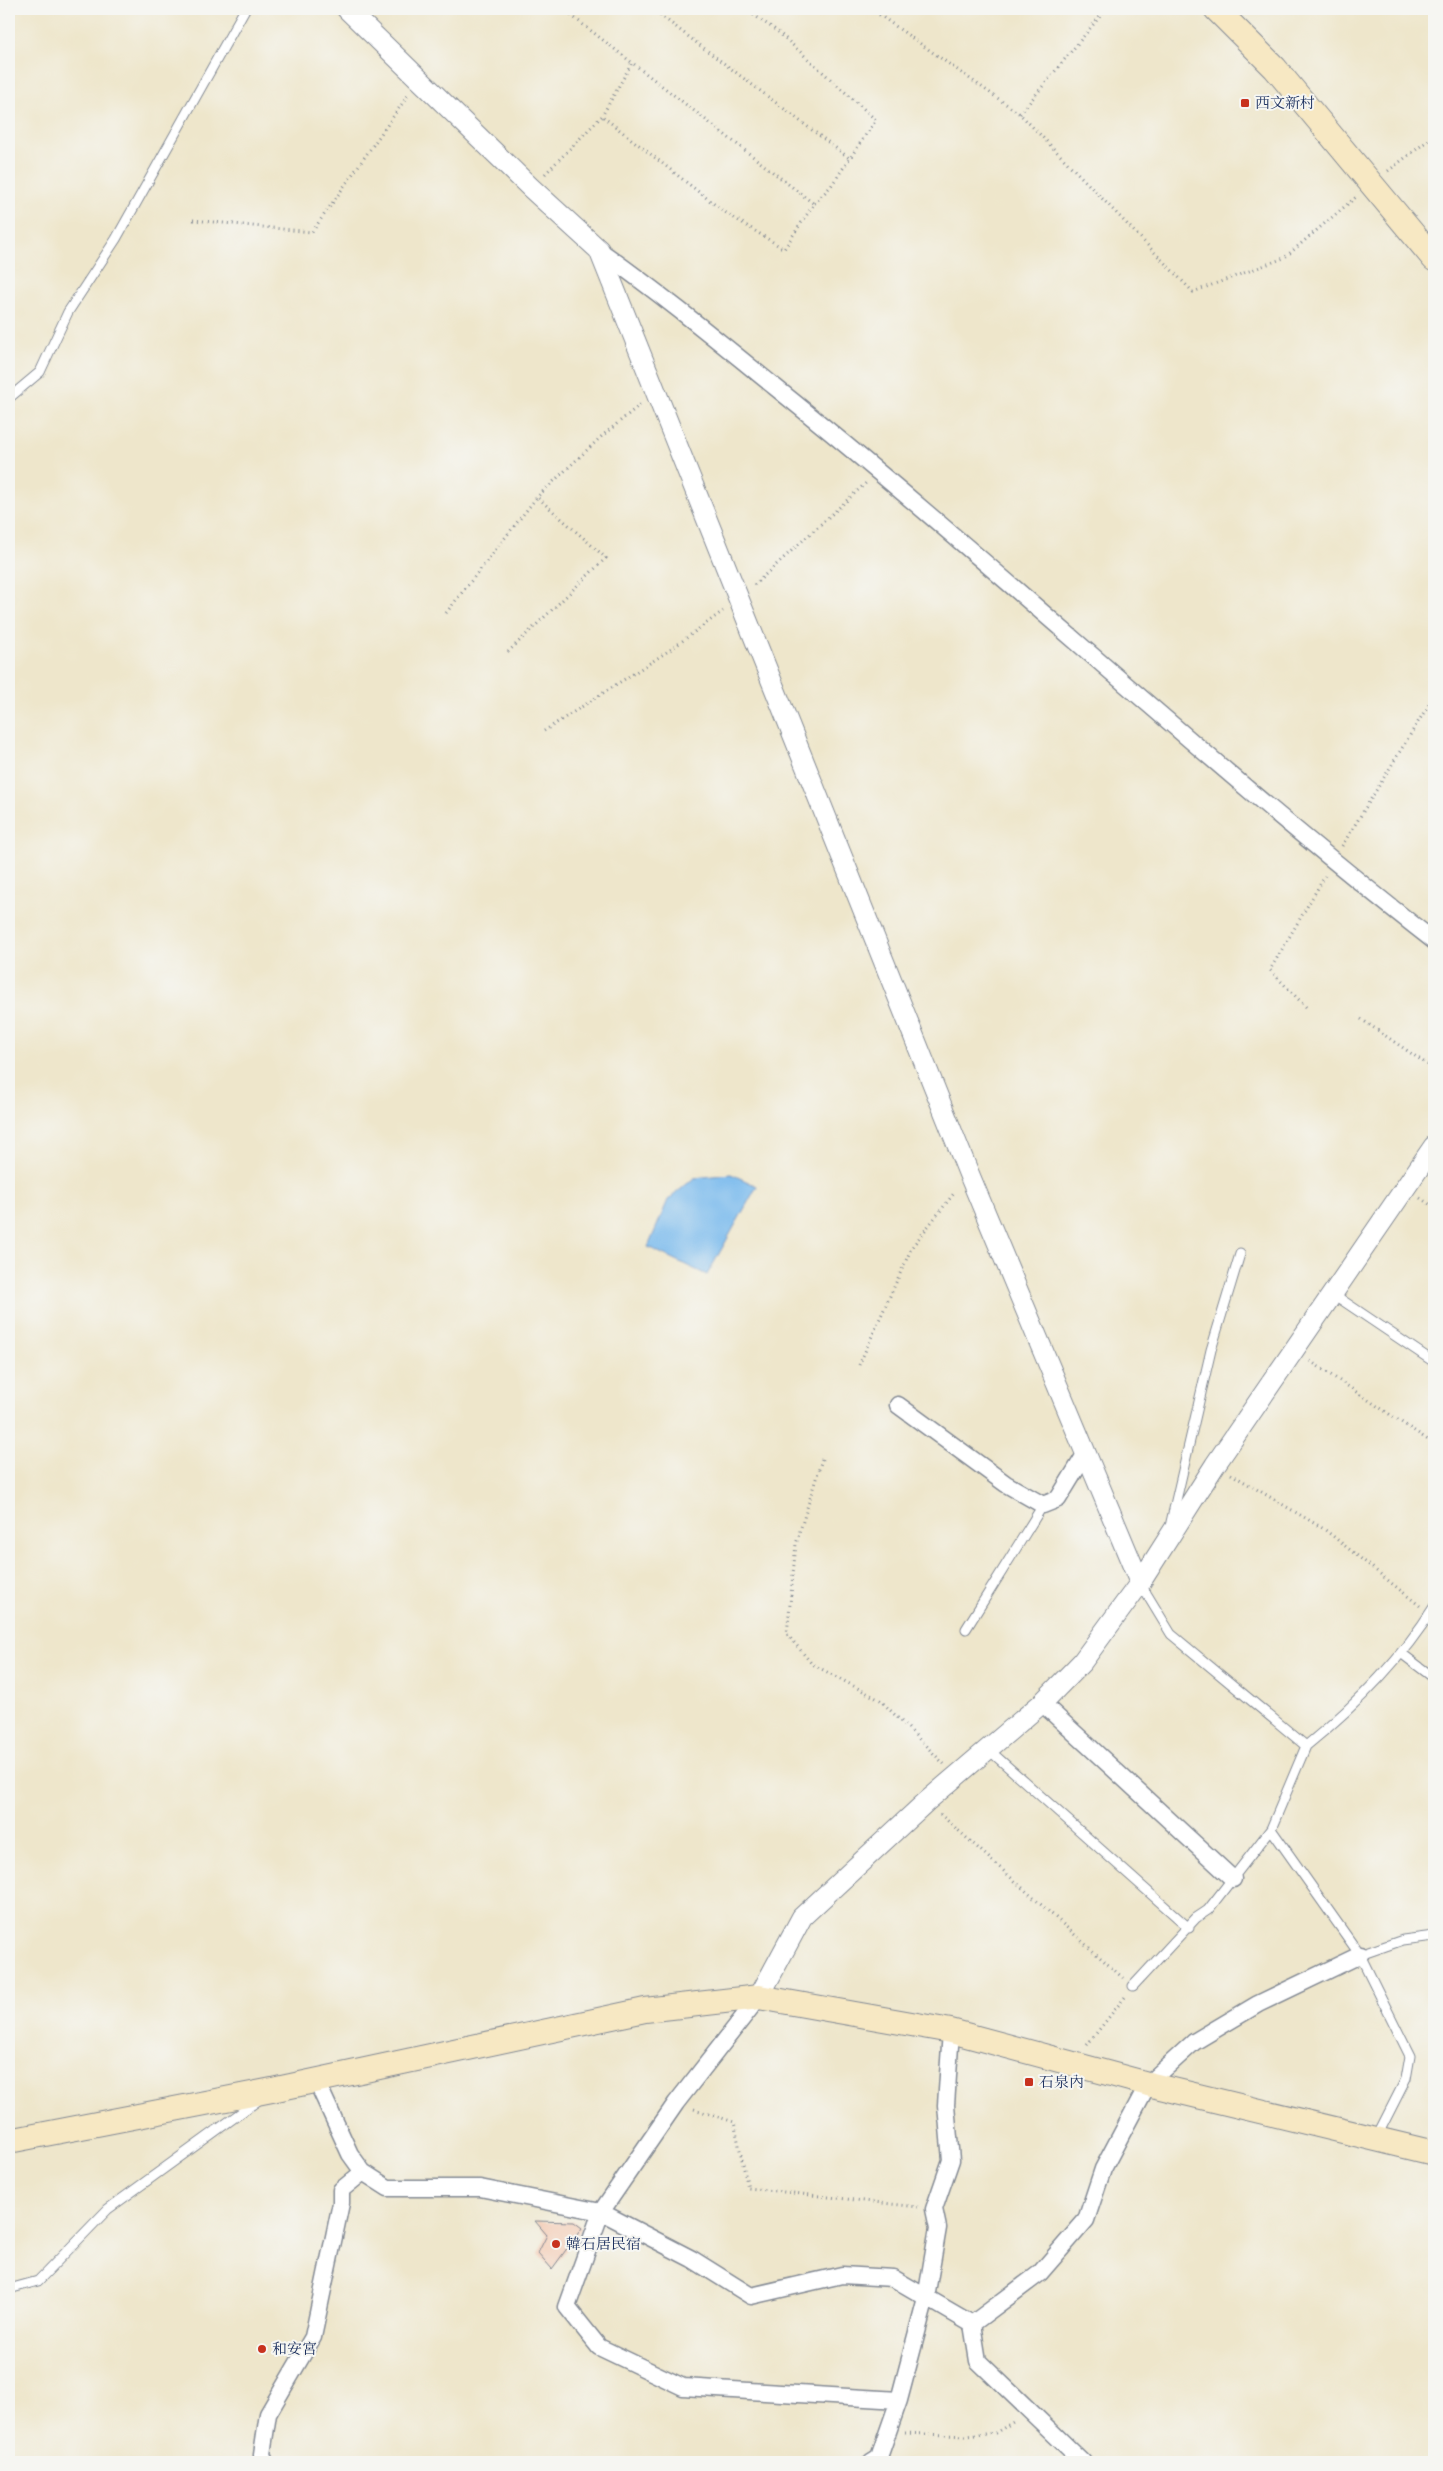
<svg xmlns="http://www.w3.org/2000/svg" width="1443" height="2471" viewBox="0 0 1443 2471" font-family="'IM FELL French Canon','Noto Serif TC',serif">
<rect width="100%" height="100%" fill="#f6f6f2"/>
<filter id="ink" filterUnits="userSpaceOnUse"><feTurbulence type="fractalNoise" baseFrequency=".02" numOctaves="2"/><feDisplacementMap in="SourceGraphic" scale="10" xChannelSelector="R" yChannelSelector="G"/><feConvolveMatrix kernelMatrix="1 2 1 2 8 2 1 2 1" color-interpolation-filters="sRGB"/></filter>
<filter id="wash" filterUnits="userSpaceOnUse"><feTurbulence type="fractalNoise" baseFrequency=".0096" numOctaves="4" result="noise"/><feDisplacementMap in="SourceGraphic" scale="20" xChannelSelector="R" yChannelSelector="G"/><feGaussianBlur stdDeviation="1.12" result="paint"/><feColorMatrix in="noise" values="0 0 0 0 0 0 0 0 0 0 0 0 0 0 0 0 0 1.4 0 .05"/><feComposite in="paint" operator="in"/></filter>
<g filter="url(#wash)">
<rect width="100%" height="100%" fill="#eee6cb"/>
<path fill="#79baed" stroke="#4a74a6" d="M731 1174 757 1186 707 1275 648 1247 668 1200 694 1178Z"/>
<g id="blocks">
<path fill="#f1b291" d="M535 2221 574 2222 582 2228 552 2269 538 2253 547 2235Z"/>
</g>
</g>
<g filter="url(#ink)">
<use href="#blocks" fill-opacity="0" stroke="#848a94" stroke-width="1"/>
<g fill="none" stroke-linecap="round" stroke-linejoin="round">
<defs>
<path id="service" d="M9 398 40 372 68 312 116 239 245 9
M1333 1294 1434 1362
M1171 1522 1211 1350 1240 1254
M1140 1583 1171 1634 1306 1746 1271 1829 1360 1955 1403 1940 1434 1936
M966 1629 1043 1505
M1401 1653 1434 1678
M1306 1746C1354 1707 1401 1660 1434 1607
M989 1750 1189 1928
M1360 1955 1410 2056 1406 2079 1376 2138
M1133 1986 1196 1918 1208 1910 1271 1829
M9 2289 38 2281 108 2209 260 2099"/>
<path id="minor" d="M599 250C660 293 717 340 775 387 999 567 1208 765 1434 941
M898 1405 1006 1484 1043 1505 1058 1499 1086 1453
M1042 1703 1233 1879
M759 1997 676 2103 601 2212 567 2307 599 2347 683 2387 899 2400
M316 2080 350 2154 363 2172 388 2188H480L601 2212 692 2259 751 2296 842 2275 893 2278 972 2324
M265 2462 262 2454 268 2414 313 2337 341 2203V2190L363 2172
M871 2462 879 2457 899 2400 926 2298 938 2228 934 2209 951 2160 946 2105 951 2031
M1083 2462 978 2361 972 2324 1040 2273 1086 2220 1103 2169 1148 2084 1194 2042 1258 2004 1360 1955"/>
<path id="tertiary" d="M347 9 531 188 599 250 969 1174 1140 1583
M759 1997 802 1917 926 1802 1042 1703 1082 1662 1140 1583 1215 1465 1434 1146"/>
<path id="secondary" d="M1216 9 1275 68 1434 259
M9 2141 272 2090 645 2010 759 1997 951 2031 1148 2084 1434 2153"/>
</defs>
<use href="#service" stroke="#848a94" stroke-width="11"/>
<use href="#minor" stroke="#848a94" stroke-width="19"/>
<use href="#tertiary" stroke="#848a94" stroke-width="22"/>
<use href="#secondary" stroke="#848a94" stroke-width="26"/>
<path stroke="#848a94" stroke-width="3" stroke-dasharray="1 4" stroke-linecap="butt" d="M563 9 814 204 784 249 723 211 602 116
M745 9 777 31 876 120 831 186 814 204
M871 9 1020 114 1193 292 1284 258 1356 197
M660 15 849 158
M1020 114 1106 9
M1388 171 1434 136
M545 174 602 116 633 61
M193 220 312 232 409 94
M754 585 866 483
M446 613 537 497 602 436 641 404
M508 652 606 558 537 497
M544 731 670 650 723 611
M1342 846 1434 696
M1306 1007 1270 970 1325 876
M1361 1019 1434 1069
M1420 1198 1434 1207
M1310 1361 1434 1444
M859 1365 912 1247 955 1192
M822 1459 796 1544 787 1634 812 1664 880 1700 944 1764
M1231 1474 1324 1529 1420 1606
M940 1814 1123 1978
M1087 2045 1125 1997
M694 2109 734 2122 748 2188 918 2207
M905 2433 967 2436 995 2433 1015 2421"/>
<use href="#service" stroke="#fff" stroke-width="9"/>
<use href="#minor" stroke="#fff" stroke-width="16"/>
<use href="#tertiary" stroke="#fff" stroke-width="20"/>
<use href="#secondary" stroke="#f7e8c3" stroke-width="24"/>
</g>
</g>
<g fill="#c8321e" stroke="#f6f6f2" stroke-width="2">
<rect x="1240" y="98" width="10" height="10" rx="2.5"/>
<rect x="1024" y="2077" width="10" height="10" rx="2.5"/>
<circle cx="556" cy="2244" r="5"/>
<circle cx="262" cy="2349" r="5"/>
</g>
<g text-anchor="middle" stroke-width="4" stroke-linejoin="round" paint-order="stroke">
<g font-size="15" fill="#1b2f5e" stroke="#f6f6f2" text-anchor="start">
<text x="1255" y="108">西文新村</text>
<text x="1039" y="2087">石泉內</text>
<text x="566" y="2249">韓石居民宿</text>
<text x="272" y="2354">和安宮</text>
</g>
</g>
<rect width="1443" height="2471" fill="none" stroke="#f6f6f2" stroke-width="30"/>
</svg>
